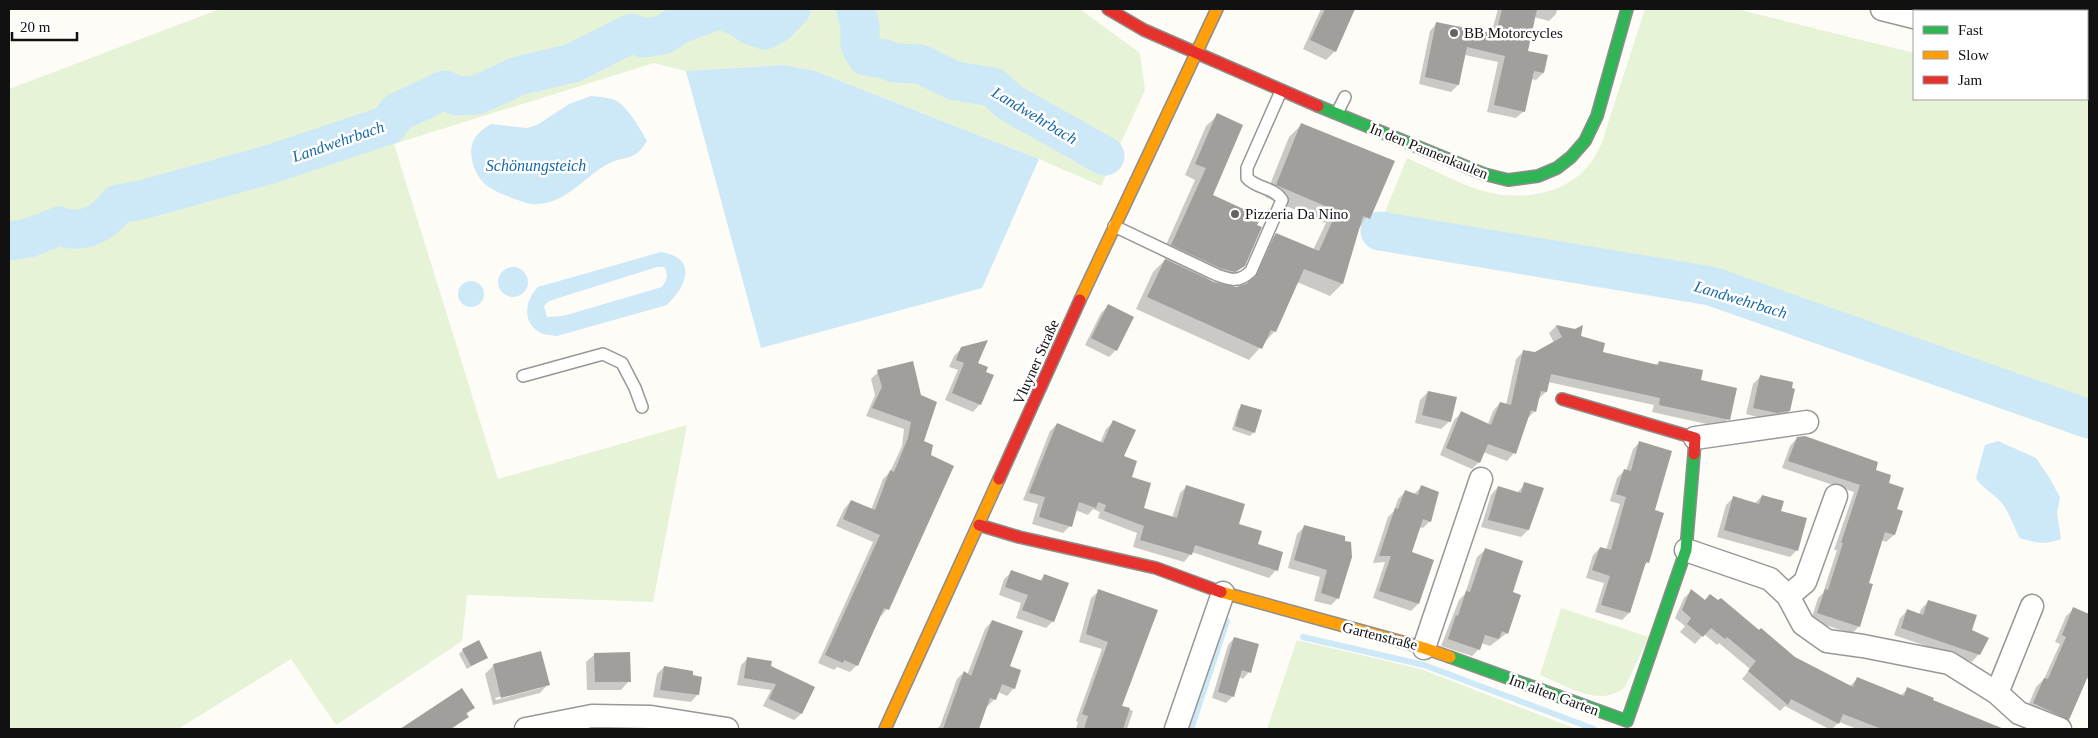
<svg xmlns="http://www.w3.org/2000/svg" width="2098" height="738" viewBox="0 0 2098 738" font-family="Georgia,serif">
<rect width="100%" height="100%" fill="#fdfcf7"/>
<path fill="#e7f3d7" d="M220 9H1080L1140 53 1145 90 1101 186 1039 159 815 71 784 65 686 71 654 63 394 144 498 479 687 425 653 602 467 595 462 641 336 725 291 659 178 729H9V89Z
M1645 9H1737L1914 53V99H2087V97H2089V432L1707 296 1374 239 1407 158C1430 168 1453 181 1477 189 1514 202 1563 197 1589 165 1594 159 1597 152 1601 145Z
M1561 608 1649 637 1625 687C1600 709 1566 685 1540 675Z
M1297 640 1421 669 1576 729H1267Z"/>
<path fill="#cde8f7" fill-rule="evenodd" d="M784 65 815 71 1039 159 982 288 761 348 686 71Z
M591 96C600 97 611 97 618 102 629 109 641 130 647 141 633 164 624 154 606 165 584 178 565 203 538 204 530 205 520 201 512 198 502 194 490 190 482 181 472 169 465 146 479 133 482 129 487 127 491 124L527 128 537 125 569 104Z
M661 252C698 258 687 285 667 305L557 336C552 335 545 335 541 333 521 323 525 300 538 287ZM657 267H664C669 275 667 279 662 287L563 316 547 317 544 306 549 301Z
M498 282a15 15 0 1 1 30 0a15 15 0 1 1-30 0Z
M458 294a13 13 0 1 1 26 0a13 13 0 1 1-26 0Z
M1998 441 2036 458 2049 477 2060 497 2057 513 2061 539C2046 545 2035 543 2020 538 2014 528 2010 515 2004 506 1996 494 1983 490 1976 478L1985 445Z"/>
<path fill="#0003" fill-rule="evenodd" d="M1321 9H1354L1335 51 1326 60 1303 49Z
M1498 9H1557L1556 14 1549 21 1534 17 1526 52 1543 73 1536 80 1531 79 1524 111 1516 118 1487 112 1498 62 1465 55 1458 85 1451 92 1419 84 1430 31 1437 23 1491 34Z
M1218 115 1212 196 1244 266 1224 282 1207 279 1214 283 1236 288 1247 285 1264 246 1276 234 1313 250 1326 223 1265 197 1289 137 1301 125 1369 218 1358 229 1342 284 1330 296 1297 282 1275 331 1249 360 1136 309 1153 272 1166 259 1161 256 1195 180 1185 175 1206 126Z
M1108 306 1116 350 1109 357 1085 345 1101 313Z
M1556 326 1576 331 1579 337 1601 353 1655 366 1659 362 1700 381 1728 419 1720 427 1652 412 1654 405 1548 382 1546 392 1538 399 1535 411 1527 419 1514 453 1507 461 1483 452 1479 462 1472 469 1440 455 1454 420 1461 413 1488 424 1493 411 1500 403 1506 405 1516 359 1524 351 1535 354 1554 343 1549 333Z
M962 348 976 363 980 404 973 412 945 400 958 370 949 367 954 356Z
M912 362 922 442 887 609 880 617 857 665 850 672 837 667 834 670 818 663 873 542 836 526 844 509 851 501 871 510 883 479 890 472 902 446 904 429 866 416 875 395 871 379 878 372Z
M1760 377 1789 411 1782 418 1769 420 1746 414 1753 384Z
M1428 392 1450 421 1441 429 1415 423 1420 400Z
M1242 406 1254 432 1250 436 1232 430 1238 410Z
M1113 422 1130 478 1142 509 1172 518 1180 493 1187 486 1237 525 1257 545 1276 570 1269 578 1192 552 1184 562 1133 547 1137 533 1098 518 1100 512 1093 509 1088 515 1075 510 1070 526 1063 533 1032 524 1038 504 1023 500 1050 431 1057 424 1100 443 1106 429Z
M1797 438 1874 471 1887 484 1895 509 1901 512 1894 535 1886 542 1881 540 1868 584 1859 626 1852 634 1811 620 1818 598 1823 593 1837 550H1834L1854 492 1782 468 1790 446Z
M1640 442 1654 511 1648 562 1643 566 1629 613 1622 620 1595 612 1604 583 1586 578 1593 555 1600 548 1606 550 1620 504 1610 501 1617 478 1624 471H1626L1633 449Z
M1525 484 1528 530 1521 537 1481 527 1491 495 1498 487 1517 493Z
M1421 487 1430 521 1423 528 1419 527 1410 553 1432 561 1418 604 1411 611 1373 598 1385 562 1373 563 1388 517 1394 511 1398 499 1405 492 1414 494Z
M1762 496 1779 512 1797 550 1790 557 1717 537 1726 505 1733 498 1754 504Z
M1305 526 1344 537 1338 598 1331 605 1314 601 1320 577 1288 568 1297 534Z
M1485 550 1507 633 1490 646 1481 643 1479 649 1472 656 1441 646 1459 600 1465 594 1477 557Z
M1012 572 1039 581 1045 575 1053 621 1046 628 1016 618 1021 603 999 595 1004 579Z
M1099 591 1121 707 1133 711 1127 729H1076L1078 722 1076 721 1102 649 1079 642 1091 598Z
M1691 591 1704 601 1758 631 1795 658 1849 687 1857 679 1900 696 1908 689 1991 729H1857L1839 722 1832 729H1829L1785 706 1780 711 1742 679 1750 669 1719 643 1717 645 1704 634 1695 644 1680 632 1685 626 1675 618 1684 598Z
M1929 601 1971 630 1979 654 1972 662 1894 635 1900 618 1907 611 1919 615 1921 609Z
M2074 609 2089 615V679L2086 678 2068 719 2061 727 2026 711 2036 687 2044 679 2060 644 2055 642 2066 616Z
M992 621 1009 667 1014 688 1007 696 998 692 995 699 971 722 968 729H936L940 726 957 679 964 672 967 675 985 629Z
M1234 638 1249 672 1243 679 1239 677 1233 696 1226 703 1212 698 1228 645Z
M463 650 487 657 467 669 459 654Z
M540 653 548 684 540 693 493 705 485 674 493 666ZM540 686V688L496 700 495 698Z
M595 654 629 681 621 690H587L586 662Z
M748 658 813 688 801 714 794 720 763 706 771 690 737 685 741 665Z
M664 667 698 694 691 702 653 697 657 674Z
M473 708 466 715 467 717 452 729H405L410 724Z"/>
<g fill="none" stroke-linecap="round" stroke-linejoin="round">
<path stroke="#cde8f7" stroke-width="6" d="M1303 637 1424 665 1594 729
M1191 729 1227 621"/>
<path stroke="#cde8f7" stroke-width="39" d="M856 9 860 26V45L866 56 885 59 894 63 920 64 955 81 993 87 1009 102 1105 156
M1380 231 1711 286 2089 419
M9 241 29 238 59 226C83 235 103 224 118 204L141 200 268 165 388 125 398 112 445 90 457 96 477 95 518 76 573 63 632 33 643 38 663 35 680 24 720 9 743 19 750 25 764 30 776 24 791 9"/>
</g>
<path fill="#a19f9c" d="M1325 9H1355L1336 52 1310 40Z
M1502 9H1537L1528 51 1548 55 1544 73 1534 71 1525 112 1494 105 1505 56 1467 47 1459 85 1425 77 1436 22 1496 34Z
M1217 113 1243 125 1213 195 1261 217 1257 225 1262 227 1245 266 1235 272 1220 268 1171 245 1206 168 1195 164Z
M1301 123 1395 161 1370 219 1363 216 1343 284 1304 269 1276 332 1271 330 1262 349 1147 297 1165 259 1214 282 1236 287 1246 284 1256 276 1276 233 1319 251 1337 211 1276 185Z
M1108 304 1134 317 1117 351 1091 338Z
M1556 325 1575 329 1583 325 1581 336 1605 343 1603 352 1658 365 1659 361 1703 370 1701 380 1737 388 1730 420 1659 405 1660 398 1551 374 1547 392 1541 391 1536 412 1531 410 1516 454 1488 444 1480 463 1446 448 1461 411 1491 425 1500 402 1511 405 1523 350 1535 352 1562 337Z
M988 340 978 363 988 367 986 372 994 375 981 405 952 393 964 363 956 360 961 347Z
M913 361 921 395 937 402 924 441 933 445 931 455 954 466 889 610 884 608 858 666 844 660 843 663 825 655 880 535 843 519 851 500 875 510 890 470 894 472 908 438 911 422 872 408 882 387 877 370Z
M1760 375 1793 382 1792 388 1795 389 1790 411 1777 413 1753 408Z
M1428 391 1457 397 1451 422 1422 415Z
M1241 404 1262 410 1255 433 1235 426Z
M1113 420 1136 430 1124 456 1137 461 1132 477 1151 483 1144 508 1177 518 1186 485 1245 504 1239 524 1262 531 1258 544 1283 552 1278 571 1195 545 1192 555 1140 540 1144 526 1104 511 1106 505 1098 502 1096 508 1079 502 1072 527 1039 517 1045 497 1029 493 1057 423 1103 443Z
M1805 436 1878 462 1876 470 1891 475 1889 483 1904 488 1897 509 1903 511 1895 535 1885 532 1869 583 1873 584 1860 627 1817 613 1825 589 1828 590 1843 543H1841L1860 485 1788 461 1797 437Z
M1639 441 1672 451 1655 510 1664 513 1649 563 1646 562 1630 613 1601 605 1610 576 1592 570 1600 547 1611 550 1626 497 1616 494 1624 469 1631 471Z
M1524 482 1544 488 1529 530 1488 520 1498 486 1521 493Z
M1421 485 1439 492 1431 522 1423 519 1412 552 1434 560 1419 604 1379 591 1391 556H1379L1395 508 1398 509 1405 490 1418 495Z
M1762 495 1784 501 1781 511 1807 518 1798 551 1724 530 1733 496 1759 504Z
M1304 525 1345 536V541L1351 542 1352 557 1339 599 1321 593 1327 570 1294 560Z
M1485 548 1523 561 1513 592 1521 595 1508 634 1502 631 1499 639 1485 635 1480 650 1448 639 1456 615 1458 616 1466 591 1470 592Z
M1011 570 1042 581 1044 574 1069 583 1054 622 1022 610 1028 595 1005 587Z
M1098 589 1158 610 1122 706 1130 708 1123 729H1084L1088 716 1082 714 1108 642 1086 634Z
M1691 589 1705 600 1710 594 1718 600 1721 598 1759 630 1761 628 1795 657 1853 687 1857 677 1904 696 1907 687 1934 698 1933 700 2004 729H1882L1843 714 1839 724 1791 699 1788 705 1748 671 1756 661 1727 637 1725 639 1711 628 1703 637 1687 624 1691 618 1682 610Z
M1928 600 1977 615 1972 630 1989 638 1980 655 1901 628 1907 609 1923 615Z
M2073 607 2089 614V674L2069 720 2033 703 2044 678 2048 679 2066 637 2062 635Z
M992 620 1023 631 1010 666 1021 670 1015 689 1002 684 996 700 990 698 979 729H943L964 671 971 676Z
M1234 637 1259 644 1251 673 1242 670 1234 697 1218 692Z
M479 640 488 658 471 666 462 649Z
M541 651 550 685 501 698 493 664Z
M630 652 631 682H595L594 653Z
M747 657 772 661 771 666 815 687 802 714 769 699 776 684 744 678Z
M664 666 693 671V675L702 677 699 695 660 690Z
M462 688 475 708 466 713 469 717 450 729H400Z"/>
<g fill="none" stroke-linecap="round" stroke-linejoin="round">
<defs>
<path id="lane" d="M2027 11 2028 9
M1337 113 1345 97
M1114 226 1217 275C1231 280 1239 283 1251 271L1282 200C1274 187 1257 189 1247 178V168L1281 91
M523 376 603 354 622 363 635 388 642 407"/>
<path id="street" d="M1882 9 1914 17
M2087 62H2089
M1695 438 1807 422
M1686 550 1770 579 1788 596 1805 582 1836 496
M1788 596 1803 624 1827 641 1863 646 1949 663 1997 693 2019 713 2060 729
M1424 648 1481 479
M1997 693 2032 606
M526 729 592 716 651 717 727 729
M1176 729 1223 593"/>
<path id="fast" d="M1318 106 1484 174 1508 180 1538 176 1557 168 1571 157 1585 141 1597 116 1627 9
M1450 657 1627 721 1686 550 1694 454"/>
<path id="slow" d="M1080 300 1217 9
M1221 592 1424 648 1450 657
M885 729 999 479"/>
<path id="jam" d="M1108 9 1144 30 1318 106
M1562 399 1695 438 1694 454
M999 479 1080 300
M979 525 1019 537 1156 568 1221 592"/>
</defs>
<use href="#lane" stroke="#979795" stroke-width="14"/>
<use href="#street" stroke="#979795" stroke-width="25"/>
<use href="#fast" stroke="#8e8d8b" stroke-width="14"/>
<use href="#slow" stroke="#8e8d8b" stroke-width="14"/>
<use href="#jam" stroke="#8e8d8b" stroke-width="14"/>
<use href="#lane" stroke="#fffffe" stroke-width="11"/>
<use href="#street" stroke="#fffffe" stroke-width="22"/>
<use href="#fast" stroke="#30b455" stroke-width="11"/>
<use href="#slow" stroke="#ff9f0a" stroke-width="11"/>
<use href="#jam" stroke="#e5322d" stroke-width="11"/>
</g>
<g fill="#646362" stroke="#fff" stroke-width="2">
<circle cx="1454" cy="33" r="5"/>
<circle cx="1235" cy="214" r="5"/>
</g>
<g text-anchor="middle" stroke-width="5" stroke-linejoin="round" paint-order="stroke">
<g font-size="15" fill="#111" stroke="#fff" text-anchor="start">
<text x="1464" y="38">BB Motorcycles</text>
<text x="1245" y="219">Pizzeria Da Nino</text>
</g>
<g font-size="15" fill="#111" stroke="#fff">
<text transform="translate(1429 151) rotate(22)" y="5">In den Pannenkaulen</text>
<text transform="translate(1036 362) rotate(-66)" y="5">Vluyner Straße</text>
<text transform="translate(1380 636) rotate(14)" y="5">Gartenstraße</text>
<text transform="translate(1554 695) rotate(20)" y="5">Im alten Garten</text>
</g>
<g font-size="16" font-style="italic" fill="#1768a6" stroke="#fff">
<text transform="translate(1035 115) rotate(31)" y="6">Landwehrbach</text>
<text transform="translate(338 141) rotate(-19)" y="6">Landwehrbach</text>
<text x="536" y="171">Schönungsteich</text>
<text transform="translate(1741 299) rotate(17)" y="6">Landwehrbach</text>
</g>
</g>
<rect width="2098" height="738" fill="none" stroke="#111111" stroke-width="20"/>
<rect x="1913" y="10" width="175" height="90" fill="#ffffff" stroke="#a0a0a0"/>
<rect x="1923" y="26" width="25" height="8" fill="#30b455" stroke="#a0a0a0"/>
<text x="1958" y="35" font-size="15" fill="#111111">Fast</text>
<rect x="1923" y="51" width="25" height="8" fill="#ff9f0a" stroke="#a0a0a0"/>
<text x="1958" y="60" font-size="15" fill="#111111">Slow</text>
<rect x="1923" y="76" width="25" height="8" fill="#e5322d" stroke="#a0a0a0"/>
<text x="1958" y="85" font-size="15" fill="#111111">Jam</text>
<path d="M12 32v8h65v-8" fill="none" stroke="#111111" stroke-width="2.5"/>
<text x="20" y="32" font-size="15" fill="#111111" stroke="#ffffff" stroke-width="4" paint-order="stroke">20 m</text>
</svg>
